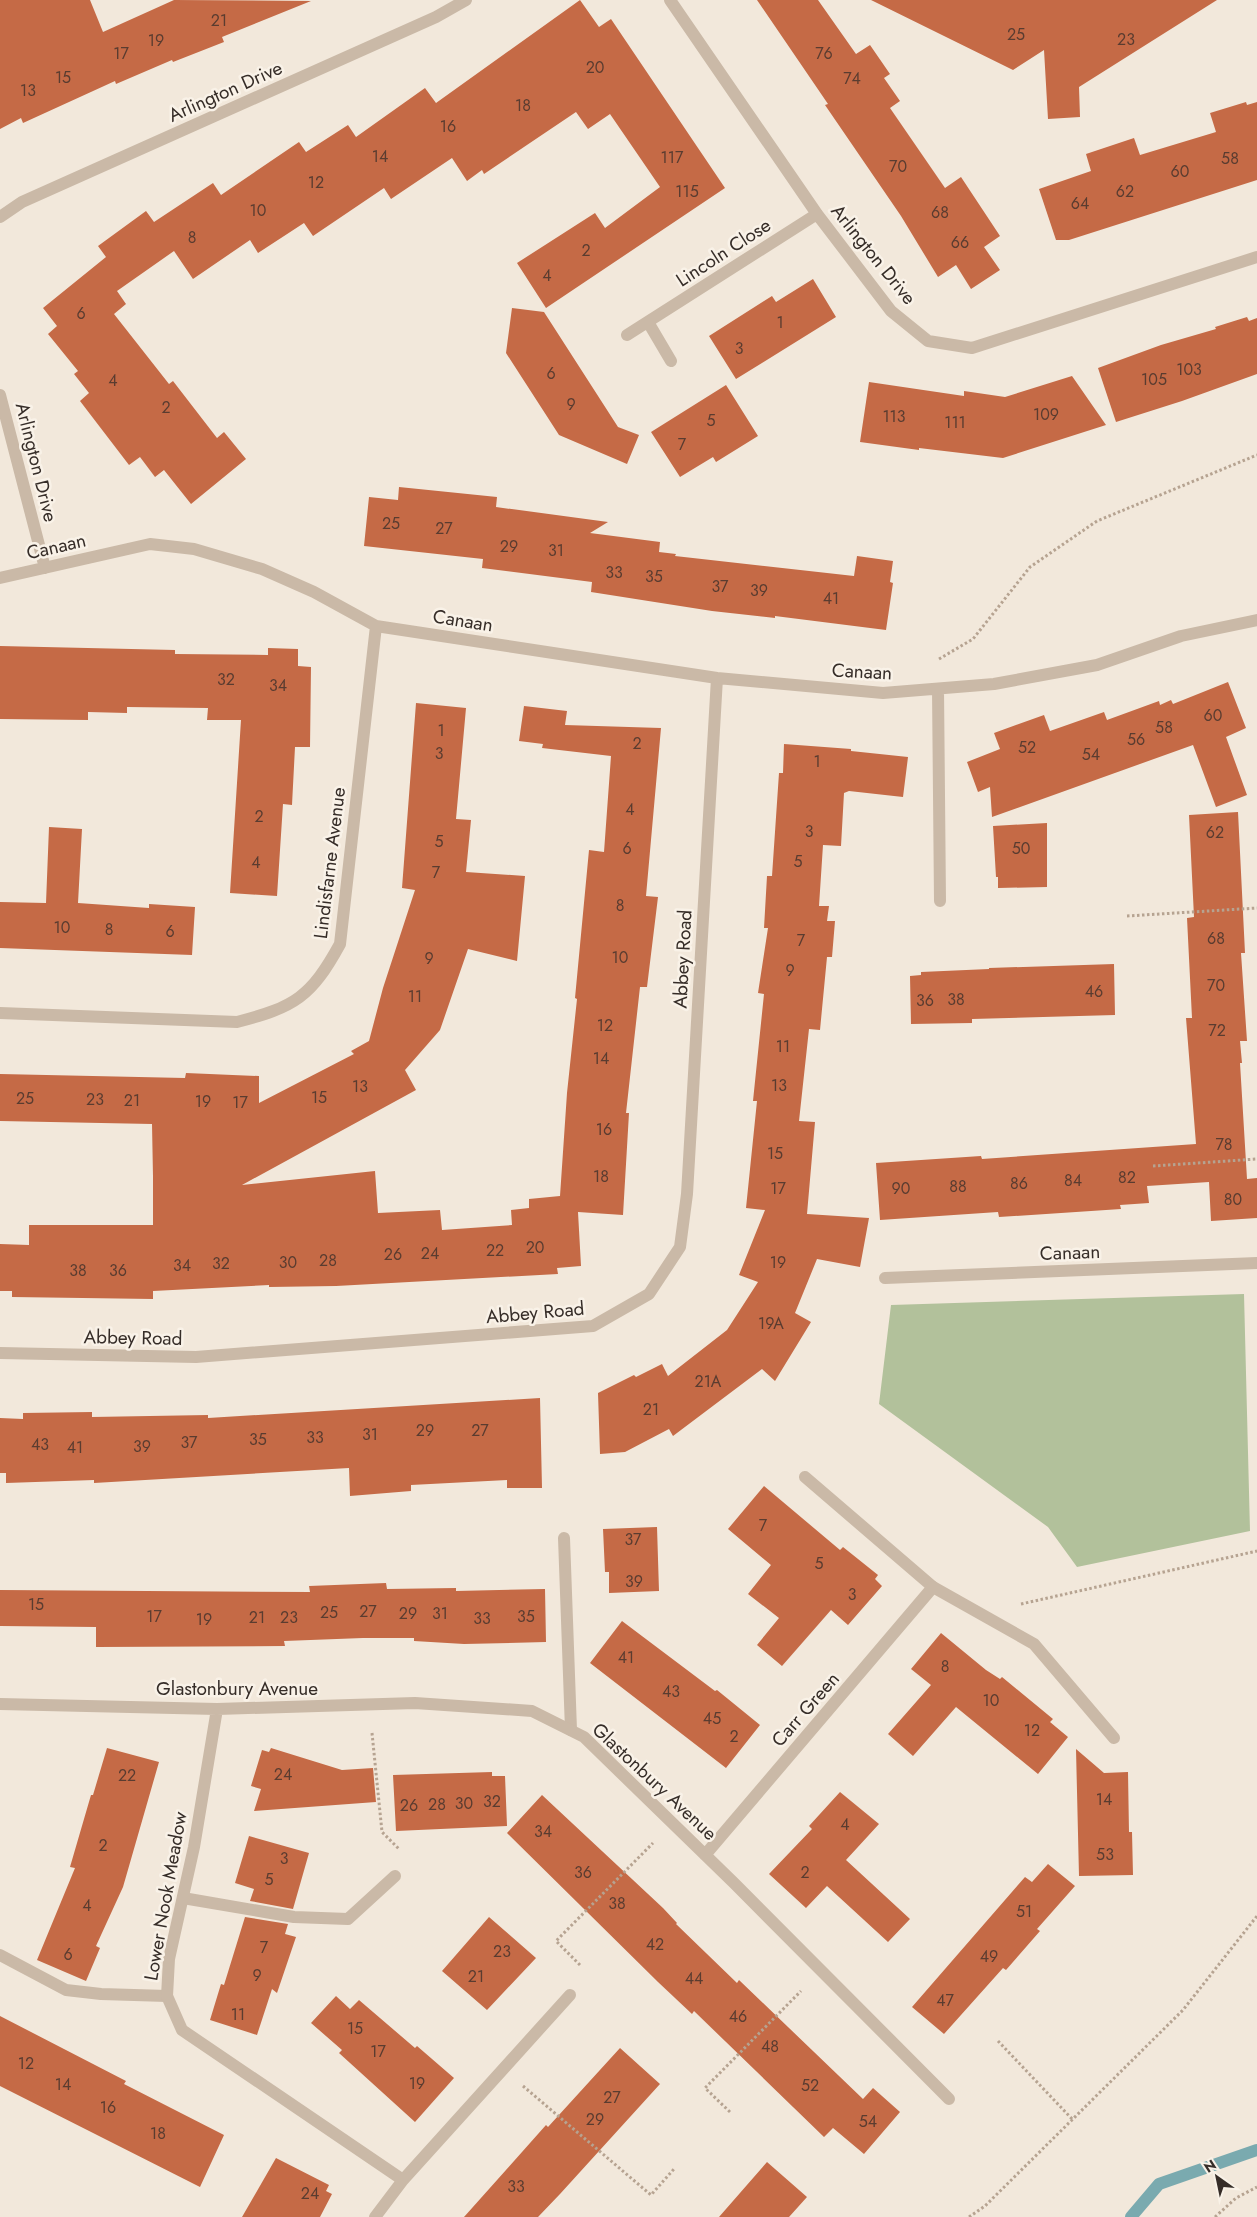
<svg xmlns="http://www.w3.org/2000/svg" width="1257" height="2217" viewBox="0 0 1257 2217" font-family="Jost,sans-serif">
<rect width="100%" height="100%" fill="#f2e8db"/>
<path fill="#b2c19b" d="M1244 1294 1250 1531 1077 1567 1048 1527 879 1404 891 1305Z"/>
<g fill="none" stroke-linecap="round" stroke-linejoin="round">
<path stroke="#7aaaaf" stroke-width="12" d="M1131 2217 1159 2184 1257 2150"/>
</g>
<path fill="#c56a46" d="M0 0H90L103 32 174 0 311 1 222 37 224 42 173 62 172 60 116 84 115 81 23 123 21 118 0 129Z
M580 0 599 27 611 19 725 188 546 308 517 263 595 213 605 228 660 187 610 114 588 129 576 112 484 174 482 170 467 181 452 158 391 199 384 188 313 236 304 223 258 253 250 240 193 279 174 251 117 291 126 304 114 314 169 384 173 381 217 438 224 432 246 459 191 504 164 470 155 477 140 457 129 465 80 401 89 393 74 374 78 371 48 334 57 326 43 308 106 257 98 246 146 211 154 222 213 183 221 195 299 142 306 152 348 125 356 137 425 88 436 103Z
M757 0H818L856 54 870 45 890 74 884 78 900 101 890 108 945 188 961 177 1000 236 984 247 1000 270 971 289 956 265 938 277 901 216 825 105 828 104Z
M871 0H1217L1079 87 1080 117 1048 119 1044 50 1013 70Z
M1246 102 1247 105 1257 102V180L1069 240H1056L1039 189 1091 171 1086 154 1134 138 1140 155 1216 132 1210 113Z
M813 279 836 317 736 379 709 336 772 296 776 302Z
M512 308 544 312 618 427 639 435 627 464 559 435 506 353Z
M1247 317 1249 321 1257 318V374L1182 401 1116 422 1098 368 1161 345 1216 329 1215 327Z
M1072 376 1106 425 1003 458 919 448V450L860 442 869 382 964 396V391L1005 397Z
M726 385 758 436 716 462 713 457 680 477 651 432Z
M399 487 497 497 496 507 608 522 590 533 660 542 659 552 676 554 675 556 854 576 857 556 893 561 890 582 893 583 886 630 775 616V618L712 611 591 592 592 582 482 568 483 559 364 546 369 497 398 500Z
M0 646 175 650V654L268 655V648L298 649V666L311 667 310 747H295L292 805 283 804 277 896 230 893 241 720H207L208 708 127 707V713L88 712V720L0 719Z
M1228 682 1246 728 1226 737 1247 795 1216 807 1193 745 992 817 990 787 978 792 967 762 1000 749 994 733 1044 715 1050 731 1104 712 1107 720 1159 701 1160 705 1171 700 1173 704Z
M416 703 466 708 456 819 471 820 466 872 525 876 517 961 468 949 440 1030 405 1070 416 1090 242 1185 375 1171 378 1213 440 1210 442 1230 512 1225 511 1210 529 1208V1199L560 1196 567 1093 577 999 575 998 589 850 604 852 611 756 542 748 543 744 519 741 524 706 567 711 565 725 661 728 646 896 658 897 647 987H640L626 1113H629L623 1215 578 1212 581 1266 557 1268 558 1274 336 1286 269 1287V1285L153 1291V1299L12 1297V1291H0V1244L29 1245V1225H153V1177L152 1124 0 1121V1074L185 1078 186 1073 259 1076V1103L354 1054 351 1051 369 1041 383 988 415 890 402 888Z
M784 744 851 749V751L908 757 903 797 849 791 844 793 841 846 823 845 819 906H829L827 921H835L832 957H827L820 1030 809 1029 799 1121 815 1122 807 1214 869 1218 860 1267 817 1259 795 1313 811 1322 775 1381 762 1369 673 1436 669 1429 625 1452 600 1454 598 1393 634 1375 636 1377 662 1364 668 1376 727 1330 758 1282 739 1275 765 1210 746 1208 757 1101H753L764 994 758 993 768 928H764L767 876H772L779 773H783Z
M1238 812 1245 953H1241L1247 1041H1240L1242 1063H1240L1247 1179 1257 1178V1218L1211 1221 1209 1182 1147 1186 1149 1203 1120 1205 1121 1209 999 1217 998 1212 880 1220 876 1163 981 1156 982 1159 1196 1144 1186 1018H1192L1187 918 1194 917 1189 815Z
M1047 823V887L998 888V877H996L993 826Z
M49 827 82 829 78 903 149 908V904L195 907 192 955 0 948V902L46 903Z
M1114 964 1115 1015 972 1019V1023L911 1024 910 976 921 975V972L989 969V968Z
M540 1398 542 1488H507V1480L411 1485V1491L350 1496 349 1468 94 1483V1480L6 1483V1473H0V1418L23 1419V1413L92 1412V1417L208 1415V1418Z
M764 1486 840 1550 843 1547 878 1575 875 1579 882 1586 848 1625 831 1610 782 1666 757 1645 779 1618 748 1594 771 1565 728 1529Z
M657 1527 659 1591 609 1593V1572H605L603 1529Z
M386 1583 387 1589 456 1588V1591L545 1589 546 1642 464 1644 414 1641V1638H363L284 1641 285 1646 96 1647V1627L0 1626V1590L310 1592 309 1586Z
M622 1621 715 1691 717 1690 760 1725 726 1768 590 1663Z
M941 1633 986 1670 1000 1679 1002 1677 1053 1719 1050 1722 1068 1737 1038 1774 956 1707 913 1756 888 1734 931 1685 911 1669Z
M107 1748 159 1762 123 1887 96 1946 100 1948 86 1981 37 1960 75 1868 70 1867 91 1795H93Z
M271 1748 342 1770 373 1768 376 1802 254 1811 261 1789 251 1786 262 1750 269 1752Z
M1076 1749 1104 1773 1128 1772 1129 1832H1132L1133 1875 1079 1876Z
M492 1772V1776H505L507 1826 396 1831 393 1775Z
M840 1792 879 1824 846 1860 910 1919 888 1942 827 1886 806 1908 769 1874 812 1829 809 1826Z
M542 1795 663 1908 677 1923 676 1924 737 1983 739 1980 863 2099 873 2088 900 2112 864 2154 833 2128 824 2137 694 2011 692 2014 658 1982 507 1833Z
M249 1836 309 1853 293 1909 250 1901 254 1889 235 1883Z
M1048 1864 1075 1886 1037 1929 1040 1931 1006 1970 1003 1968 944 2034 912 2007 1025 1877 1032 1882Z
M245 1917 288 1924 285 1934 296 1937 277 1993 272 1989 257 2035 210 2020 221 1984 224 1985Z
M489 1917 536 1958 487 2010 442 1971Z
M336 1996 350 2009 359 2000 415 2048 417 2046 454 2078 415 2122 339 2053 342 2050 311 2023Z
M0 2016 126 2081 124 2084 224 2135 200 2187 0 2086Z
M620 2048 660 2084 560 2194 538 2217H464L546 2125 548 2127Z
M276 2158 329 2185 326 2191 332 2194 320 2217H242Z
M767 2162 807 2197 789 2217H719Z"/>
<g fill="none" stroke-linecap="round" stroke-linejoin="round">
<path stroke="#b6a391" stroke-width="3" stroke-dasharray="2.5 2.5" stroke-linecap="butt" d="M939 659 973 639 1030 567 1097 521 1257 455
M1127 916 1257 908
M1153 1166 1257 1159
M1021 1604 1257 1551
M372 1733 382 1832 399 1849
M580 1965 556 1941 653 1843
M998 2041 1073 2120
M523 2086 651 2195 674 2169
M730 2112 705 2088 801 1991
M969 2217 985 2206 1183 2010 1257 1916
M1215 2217 1236 2198 1257 2187"/>
<path stroke="#cab9a7" stroke-width="12" d="M885 1278 1257 1263
M805 1477 933 1587
M564 1538 571 1730
M183 1898 294 1917 348 1919 395 1876
M0 1955 66 1990 101 1994 167 1996"/>
<path stroke="#cab9a7" stroke-width="12" d="M670 0 817 214 891 311 928 341 972 348 1257 257
M0 217 22 202 436 17 466 0
M648 322 671 361
M627 335 817 214
M0 395 45 568
M0 578 150 544 194 549 262 569 314 592 376 626 717 678 883 693 994 684 1097 665 1181 636 1257 620
M938 689 940 901
M0 1013 237 1022C295 1007 311 997 340 944L376 626
M0 1353 196 1357 593 1326 649 1294 680 1247 687 1194 717 678
M0 1704 217 1709 415 1703 532 1711 584 1737 734 1883 949 2099
M217 1709 194 1847 169 1959 167 1996 182 2030 403 2180 375 2217
M705 1855 933 1587 1034 1644 1114 1738
M403 2180 570 1995"/>
</g>
<g text-anchor="middle" stroke-width="5" stroke-linejoin="round" paint-order="stroke">
<g font-size="16" fill="#5a3c30">
<text x="219" y="26">21</text>
<text x="1016" y="40">25</text>
<text x="1126" y="45">23</text>
<text x="156" y="46">19</text>
<text x="121" y="59">17</text>
<text x="824" y="59">76</text>
<text x="595" y="73">20</text>
<text x="63" y="83">15</text>
<text x="852" y="84">74</text>
<text x="28" y="96">13</text>
<text x="523" y="111">18</text>
<text x="448" y="132">16</text>
<text x="380" y="162">14</text>
<text x="672" y="163">117</text>
<text x="1230" y="164">58</text>
<text x="898" y="172">70</text>
<text x="1180" y="177">60</text>
<text x="316" y="188">12</text>
<text x="687" y="197">115</text>
<text x="1125" y="197">62</text>
<text x="1080" y="209">64</text>
<text x="258" y="216">10</text>
<text x="940" y="218">68</text>
<text x="192" y="243">8</text>
<text x="960" y="248">66</text>
<text x="586" y="256">2</text>
<text x="547" y="281">4</text>
<text x="81" y="319">6</text>
<text x="780" y="328">1</text>
<text x="739" y="354">3</text>
<text x="1189" y="375">103</text>
<text x="551" y="379">6</text>
<text x="1154" y="385">105</text>
<text x="113" y="386">4</text>
<text x="571" y="410">9</text>
<text x="166" y="413">2</text>
<text x="1046" y="420">109</text>
<text x="894" y="422">113</text>
<text x="711" y="426">5</text>
<text x="955" y="428">111</text>
<text x="682" y="450">7</text>
<text x="391" y="529">25</text>
<text x="444" y="534">27</text>
<text x="509" y="552">29</text>
<text x="556" y="556">31</text>
<text x="614" y="578">33</text>
<text x="654" y="582">35</text>
<text x="720" y="592">37</text>
<text x="759" y="596">39</text>
<text x="831" y="604">41</text>
<text x="226" y="685">32</text>
<text x="278" y="691">34</text>
<text x="1213" y="721">60</text>
<text x="1164" y="733">58</text>
<text x="441" y="736">1</text>
<text x="1136" y="745">56</text>
<text x="637" y="749">2</text>
<text x="1027" y="753">52</text>
<text x="439" y="759">3</text>
<text x="1091" y="760">54</text>
<text x="817" y="767">1</text>
<text x="630" y="815">4</text>
<text x="259" y="822">2</text>
<text x="809" y="837">3</text>
<text x="1215" y="838">62</text>
<text x="439" y="847">5</text>
<text x="627" y="854">6</text>
<text x="1021" y="854">50</text>
<text x="798" y="867">5</text>
<text x="256" y="868">4</text>
<text x="436" y="878">7</text>
<text x="620" y="911">8</text>
<text x="62" y="933">10</text>
<text x="109" y="935">8</text>
<text x="170" y="937">6</text>
<text x="1216" y="944">68</text>
<text x="801" y="946">7</text>
<text x="620" y="963">10</text>
<text x="429" y="964">9</text>
<text x="790" y="976">9</text>
<text x="1216" y="991">70</text>
<text x="1094" y="997">46</text>
<text x="415" y="1002">11</text>
<text x="956" y="1005">38</text>
<text x="925" y="1006">36</text>
<text x="605" y="1031">12</text>
<text x="1217" y="1036">72</text>
<text x="783" y="1052">11</text>
<text x="601" y="1064">14</text>
<text x="779" y="1091">13</text>
<text x="360" y="1092">13</text>
<text x="319" y="1103">15</text>
<text x="25" y="1104">25</text>
<text x="95" y="1105">23</text>
<text x="132" y="1106">21</text>
<text x="203" y="1107">19</text>
<text x="240" y="1108">17</text>
<text x="604" y="1135">16</text>
<text x="1224" y="1150">78</text>
<text x="775" y="1159">15</text>
<text x="601" y="1182">18</text>
<text x="1127" y="1183">82</text>
<text x="1073" y="1186">84</text>
<text x="1019" y="1189">86</text>
<text x="958" y="1192">88</text>
<text x="778" y="1194">17</text>
<text x="901" y="1194">90</text>
<text x="1233" y="1205">80</text>
<text x="535" y="1253">20</text>
<text x="495" y="1256">22</text>
<text x="430" y="1259">24</text>
<text x="393" y="1260">26</text>
<text x="328" y="1266">28</text>
<text x="288" y="1268">30</text>
<text x="778" y="1268">19</text>
<text x="221" y="1269">32</text>
<text x="182" y="1271">34</text>
<text x="78" y="1276">38</text>
<text x="118" y="1276">36</text>
<text x="771" y="1329">19A</text>
<text x="708" y="1387">21A</text>
<text x="651" y="1415">21</text>
<text x="425" y="1436">29</text>
<text x="480" y="1436">27</text>
<text x="370" y="1440">31</text>
<text x="315" y="1443">33</text>
<text x="258" y="1445">35</text>
<text x="189" y="1448">37</text>
<text x="40" y="1450">43</text>
<text x="142" y="1452">39</text>
<text x="75" y="1453">41</text>
<text x="763" y="1531">7</text>
<text x="633" y="1545">37</text>
<text x="819" y="1569">5</text>
<text x="634" y="1587">39</text>
<text x="852" y="1600">3</text>
<text x="36" y="1610">15</text>
<text x="368" y="1617">27</text>
<text x="329" y="1618">25</text>
<text x="408" y="1619">29</text>
<text x="440" y="1619">31</text>
<text x="154" y="1622">17</text>
<text x="526" y="1622">35</text>
<text x="257" y="1623">21</text>
<text x="289" y="1623">23</text>
<text x="482" y="1624">33</text>
<text x="204" y="1625">19</text>
<text x="626" y="1663">41</text>
<text x="945" y="1672">8</text>
<text x="671" y="1697">43</text>
<text x="991" y="1706">10</text>
<text x="712" y="1724">45</text>
<text x="1032" y="1736">12</text>
<text x="734" y="1742">2</text>
<text x="283" y="1780">24</text>
<text x="127" y="1781">22</text>
<text x="1104" y="1805">14</text>
<text x="492" y="1807">32</text>
<text x="464" y="1809">30</text>
<text x="437" y="1810">28</text>
<text x="409" y="1811">26</text>
<text x="845" y="1830">4</text>
<text x="543" y="1837">34</text>
<text x="103" y="1851">2</text>
<text x="1105" y="1860">53</text>
<text x="284" y="1864">3</text>
<text x="583" y="1878">36</text>
<text x="805" y="1878">2</text>
<text x="269" y="1885">5</text>
<text x="617" y="1909">38</text>
<text x="87" y="1911">4</text>
<text x="1024" y="1917">51</text>
<text x="655" y="1950">42</text>
<text x="264" y="1953">7</text>
<text x="502" y="1957">23</text>
<text x="68" y="1960">6</text>
<text x="989" y="1962">49</text>
<text x="257" y="1981">9</text>
<text x="476" y="1982">21</text>
<text x="694" y="1984">44</text>
<text x="945" y="2006">47</text>
<text x="238" y="2020">11</text>
<text x="738" y="2022">46</text>
<text x="355" y="2034">15</text>
<text x="770" y="2052">48</text>
<text x="378" y="2057">17</text>
<text x="26" y="2069">12</text>
<text x="417" y="2089">19</text>
<text x="63" y="2090">14</text>
<text x="810" y="2091">52</text>
<text x="612" y="2103">27</text>
<text x="108" y="2113">16</text>
<text x="595" y="2125">29</text>
<text x="868" y="2127">54</text>
<text x="158" y="2139">18</text>
<text x="516" y="2192">33</text>
<text x="310" y="2199">24</text>
</g>
<g font-size="19" fill="#362d28" stroke="#f9f2e8">
<text transform="translate(225 91) rotate(-24)" y="7">Arlington Drive</text>
<text transform="translate(723 252) rotate(-33)" y="7">Lincoln Close</text>
<text transform="translate(874 254) rotate(51)" y="7">Arlington Drive</text>
<text transform="translate(37 462) rotate(76)" y="7">Arlington Drive</text>
<text transform="translate(56 546) rotate(-13)" y="7">Canaan</text>
<text transform="translate(463 620) rotate(9)" y="7">Canaan</text>
<text transform="translate(862 671) rotate(3)" y="7">Canaan</text>
<text transform="translate(329 863) rotate(-83)" y="7">Lindisfarne Avenue</text>
<text transform="translate(682 959) rotate(-87)" y="7">Abbey Road</text>
<text transform="translate(1070 1252) rotate(-2)" y="7">Canaan</text>
<text transform="translate(535 1312) rotate(-5)" y="7">Abbey Road</text>
<text transform="translate(133 1337) rotate(1)" y="7">Abbey Road</text>
<text x="237" y="1695">Glastonbury Avenue</text>
<text transform="translate(805 1709) rotate(-49)" y="7">Carr Green</text>
<text transform="translate(655 1781) rotate(43)" y="7">Glastonbury Avenue</text>
<text transform="translate(165 1896) rotate(-80)" y="7">Lower Nook Meadow</text>
</g>
</g>
<g transform="translate(1217 2177) rotate(327)" stroke="#f9f2e8" stroke-width="4" paint-order="stroke">
<path d="M0-4L9 19L0 12L-9 19Z" fill="#362d28"/>
<text y="-8" font-size="14" font-weight="bold" text-anchor="middle" fill="#362d28">N</text>
</g>
</svg>
